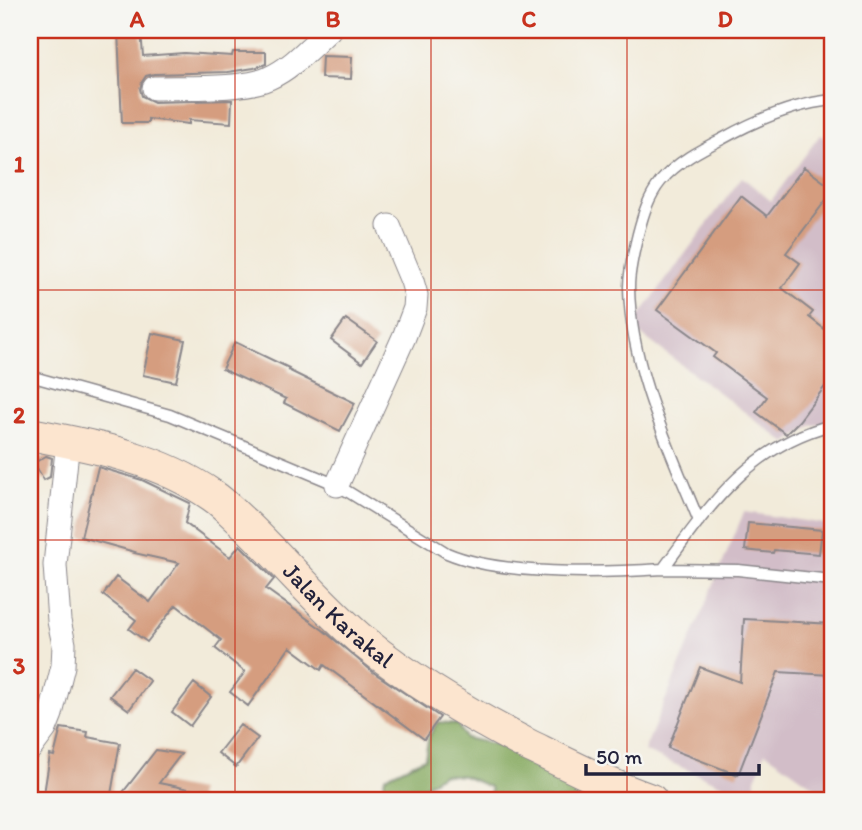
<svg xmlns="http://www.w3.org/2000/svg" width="862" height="830" viewBox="0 0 862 830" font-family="Itim,sans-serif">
<rect width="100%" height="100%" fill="#f6f6f2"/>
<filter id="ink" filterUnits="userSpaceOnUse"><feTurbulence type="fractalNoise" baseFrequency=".0143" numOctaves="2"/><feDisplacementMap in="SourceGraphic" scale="14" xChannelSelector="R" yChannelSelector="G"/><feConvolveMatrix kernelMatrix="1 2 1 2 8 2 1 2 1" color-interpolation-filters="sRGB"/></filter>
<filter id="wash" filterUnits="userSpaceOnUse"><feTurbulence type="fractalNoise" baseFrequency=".00686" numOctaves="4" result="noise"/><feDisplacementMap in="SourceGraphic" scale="28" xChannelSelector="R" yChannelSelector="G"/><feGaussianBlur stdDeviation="1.57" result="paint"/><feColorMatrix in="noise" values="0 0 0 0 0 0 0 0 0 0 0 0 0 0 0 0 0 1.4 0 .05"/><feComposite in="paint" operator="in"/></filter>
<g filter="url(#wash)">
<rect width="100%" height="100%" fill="#f2ebda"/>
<path fill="#d2bdc8" d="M820 135 832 143V424L812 425 786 443 631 327 742 177 771 201Z
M744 512 832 525V799L765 752 750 797 644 751Z"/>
<path fill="#84a85d" stroke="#53654c" stroke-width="2" d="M438 722 457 724 465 738 509 747 526 763 550 765 584 789 595 800H483L491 792 490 787 464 776 442 774 413 794 394 796 384 782 385 777 425 758 429 736Z"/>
<g id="blocks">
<path fill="#d59d7f" d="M118 30H141L143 56 184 53 232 56 233 52H266V64L254 68 228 72 154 74 146 76 142 82 140 89 142 96 154 102 232 100 231 123 189 120V124L148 119V123H122Z
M322 56 352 57 351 79 321 78Z
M804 167 832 188V192L786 253 800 263 782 288 813 312 809 317 832 335V377L799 421 786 434 756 412 767 397 713 357 716 353 657 310 741 196 767 216Z
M346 319 377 341 362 363 331 340Z
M152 333 185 340 176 382 143 375Z
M235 342 289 368 288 370 355 403 340 431 284 403 286 399 222 369Z
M46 456 52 458 50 477 44 480 34 463Z
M98 467 142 480 190 503 185 523 230 557 240 545 274 579 266 589 323 630 373 672 440 717 424 739 324 665 321 670 290 647 248 706 230 692 245 672 215 648 221 640 176 605 147 642 129 629 136 620 103 595 116 577 150 602 179 563 134 553 135 552 81 537Z
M748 523 822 530 819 554 774 550 773 553 745 550Z
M744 619 832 624V675L778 672 738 775 668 748 700 667 740 682Z
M132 668 150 681 129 710 110 696Z
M194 683 211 697 190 726 172 712Z
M240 725 258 738 236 767 218 753Z
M61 728 88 732 87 737 120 743 110 800H43L50 755 54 756Z
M156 750 181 754 159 783 199 791 198 800H117Z"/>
</g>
</g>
<g filter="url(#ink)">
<use href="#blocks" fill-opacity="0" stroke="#8a868a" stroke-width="2"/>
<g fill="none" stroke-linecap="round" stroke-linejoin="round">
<defs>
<path id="lane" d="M30 376 170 415 337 485 447 553C501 576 603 573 663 569 709 506 751 445 832 425
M699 521C669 448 630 366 629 287 629 269 634 251 638 234 643 215 648 197 661 181 677 162 700 150 722 139 756 120 793 104 832 100
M663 569 738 570 832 580"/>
<path id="street" d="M154 88C184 87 244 90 269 78 292 68 311 46 329 30
M337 485 404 337 415 308 416 295 412 281 389 226
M30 749 45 729 51 714 63 666 64 644 59 621 55 565 68 441"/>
<g id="secondary">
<path id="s1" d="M30 434C94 446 159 458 213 496 225 504 234 515 245 524 286 563 322 607 365 643 415 683 470 715 526 744 567 764 608 785 651 800"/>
</g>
</defs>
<use href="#lane" stroke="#8a868a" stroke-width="13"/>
<use href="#street" stroke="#8a868a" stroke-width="25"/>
<use href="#secondary" stroke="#8a868a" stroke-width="34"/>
<use href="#lane" stroke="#fff" stroke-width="10"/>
<use href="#street" stroke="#fff" stroke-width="23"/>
<use href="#secondary" stroke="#fce5cf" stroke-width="32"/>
</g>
</g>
<path fill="none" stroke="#c8321e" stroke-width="2" stroke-opacity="0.55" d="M235 30V800M431 30V800M627 30V800M30 290H832M30 540H832"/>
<g text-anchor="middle" stroke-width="7" stroke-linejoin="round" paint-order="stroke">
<g font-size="24" fill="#22223b" stroke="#f6f6f2">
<text dy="8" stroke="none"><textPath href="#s1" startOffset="368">Jalan Karakal</textPath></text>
</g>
</g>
<rect width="862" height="830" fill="none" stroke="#f6f6f2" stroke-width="77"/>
<path d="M586 764v10h173v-10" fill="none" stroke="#22223b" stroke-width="3.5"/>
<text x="596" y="764" font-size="21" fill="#22223b" stroke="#f6f6f2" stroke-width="5" paint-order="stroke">50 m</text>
<rect x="38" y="38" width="786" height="754" fill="none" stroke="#c8321e" stroke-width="2.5"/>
<g font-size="23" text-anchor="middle" font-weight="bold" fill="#c8321e">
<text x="137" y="27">A</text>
<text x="333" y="27">B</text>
<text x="529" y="27">C</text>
<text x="725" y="27">D</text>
<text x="19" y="172">1</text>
<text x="19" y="423">2</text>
<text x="19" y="674">3</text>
</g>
</svg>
